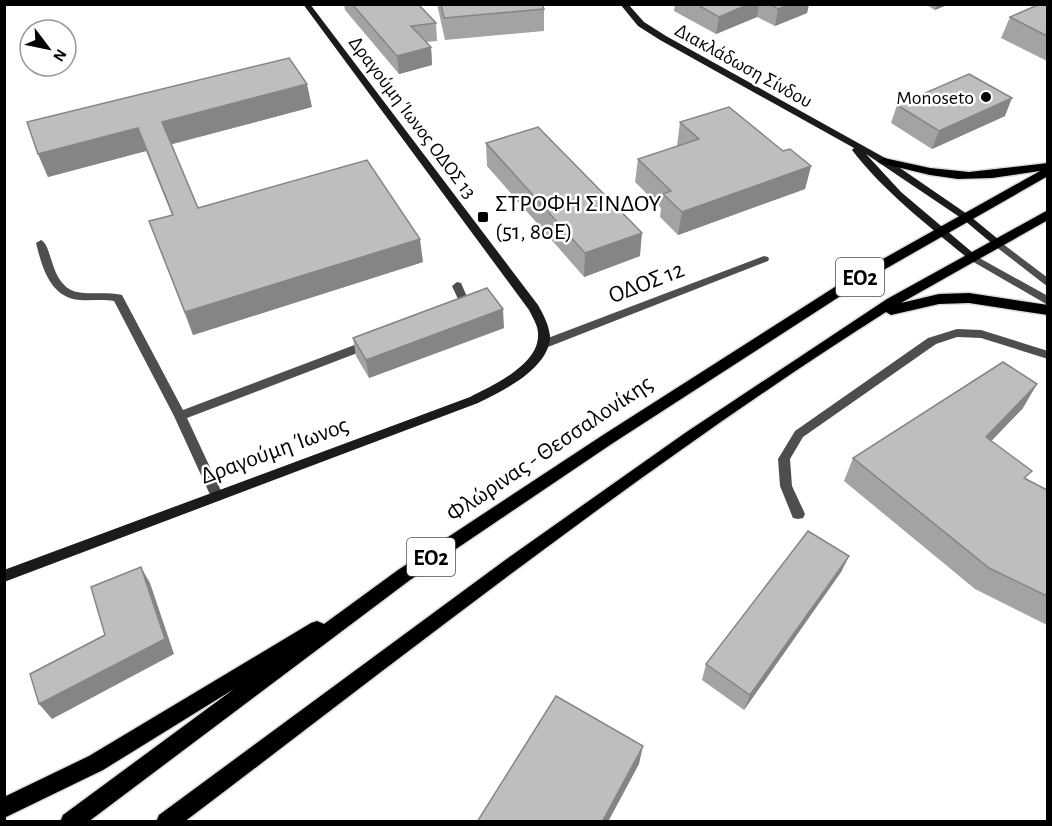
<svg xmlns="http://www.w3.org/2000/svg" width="1052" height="826" viewBox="0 0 1052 826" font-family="'Alegreya Sans',sans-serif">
<rect width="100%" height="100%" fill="#fff"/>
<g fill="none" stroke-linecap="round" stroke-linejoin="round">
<defs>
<path id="primary" d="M884 158 930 168 969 172 1048 163V176L859 284 613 443 410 580 88 822H60L63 815 234 689 103 770 4 818V797L89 756 311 623 317 621 324 624 398 570 603 435 849 278 1040 171 992 178 958 179 930 175 880 163 878 161Z
M1048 210V220L901 303 939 294 969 293 1048 305V315L969 303 939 304 891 315 886 312C643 466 413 649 184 822H156L159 815 508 558 685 433 887 299Z"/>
</defs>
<use href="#primary" stroke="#dbdbdb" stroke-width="3"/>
<path fill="#4e4e4e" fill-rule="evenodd" d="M41 240C52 245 50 279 71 290 82 296 106 291 122 295L183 410 365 341 369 340 375 344 373 347 187 418 223 495 222 499 217 500 212 499 174 416 114 301C103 299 91 301 80 300 50 298 42 267 36 243Z
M457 282 461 283 468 299 464 311 455 314 450 310 455 306 458 299 452 286Z
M957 329 981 330 1048 351V359L981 338 957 337 936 344 803 437 790 459 792 486 805 514 803 518 798 519 793 518 780 486 778 459 795 431 928 338Z"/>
<path fill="#4e4e4e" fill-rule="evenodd" d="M999 241 1048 278V287L995 246V242Z
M974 255 1048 296V305L970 260 969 258 970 256Z
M764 256 768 257 769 259 768 261 548 347 544 348 538 344 540 341Z"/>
<path fill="#1b1b1b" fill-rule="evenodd" d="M303 4H310L538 305C543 314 549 325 550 336 550 368 503 391 478 403L4 582V570L470 397C492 386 538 365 538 336 539 327 533 318 529 310Z
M620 4H628L644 22 666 36 887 159 970 216 1004 244 999 247 995 246 964 220 866 154 901 192 979 258 974 261 970 260C929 226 885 193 852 150L854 148 660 40 638 26Z"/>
<use href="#primary" fill="#000" fill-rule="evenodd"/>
</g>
<path fill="#a3a3a3" d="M344 4H418L436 23 437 41 426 42 431 47 432 65 399 74 345 10Z
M437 4H542L544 9V31L445 40Z
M675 4H809L807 13 775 26 757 17 716 34 674 11Z
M925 4H949L935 10Z
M1047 4V61L1001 38 1010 17Z
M897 105 1005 116 932 149 891 123Z
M312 107 171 144 198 208 423 262 193 335 149 221 172 215 146 151 48 177 38 154Z
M680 122 783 151 811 166 805 189 678 235 660 217 661 208 635 182 638 159 677 146Z
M486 143 640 256 584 277 487 166Z
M504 328 369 378 356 356 353 338Z
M1023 408 991 441 1027 479 1047 490V625L975 589 844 481 853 458Z
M849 556 841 572 744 710 702 680 706 664Z"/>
<path fill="#858585" d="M749 4H759L757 17 716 34 719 17Z
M790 4H809L807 13 775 26 778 9Z
M937 4H949L935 10Z
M431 47 432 65 399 74 397 56Z
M307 84 312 107 169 145 162 122Z
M1012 98 1005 116 932 149 939 131Z
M138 128 146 151 48 177 38 154Z
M811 166 805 189 678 235 682 212Z
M642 233 640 256 584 277 585 253Z
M420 239 423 262 193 335 185 312Z
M503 309 504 328 369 378 366 360Z
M1037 384 1023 408 973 460 986 437Z
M849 556 841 572 744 710 750 695Z
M141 567 150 583 174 654 52 719 39 704 165 639Z
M643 746 639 764 608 822H602Z"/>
<path fill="#bebebe" stroke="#858585" stroke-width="1.5" d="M352 4H418L436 23 411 26 431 47 397 56Z
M441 4H542L544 9 444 18Z
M696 4H749L719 17Z
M769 4H790L778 9Z
M1040 4H1047V36L1010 17Z
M289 58 307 84 162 122 198 208 367 160 420 239 185 312 149 221 173 215 138 128 38 154 27 122Z
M969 74 1012 98 939 131 897 105Z
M729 107 783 151 790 149 811 166 682 212 663 194 671 191 638 159 699 139 680 122Z
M538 127 642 233 585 253 486 143Z
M487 288 503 309 366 360 353 338Z
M1003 362 1037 384 986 437 1032 471 1024 478 1047 490V596L989 568 853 458Z
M808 531 849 556 750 695 706 664Z
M141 567 165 639 39 704 30 674 105 635 91 587Z
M556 696 643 746 602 822H477Z"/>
<g fill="#000" stroke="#fff" stroke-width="2">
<circle cx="986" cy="97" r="6"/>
<rect x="477" y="211" width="12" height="12" rx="3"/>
</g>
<g text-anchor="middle" stroke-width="5" stroke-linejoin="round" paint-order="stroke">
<g font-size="20" fill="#000" stroke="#fff">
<text transform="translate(744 65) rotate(29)" y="7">Διακλάδωση Σίνδου</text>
<text transform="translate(413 117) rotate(53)" y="7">Δραγούμη Ίωνος ΟΔΟΣ 13</text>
</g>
<g font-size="20" fill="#000" stroke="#fff" text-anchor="end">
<text x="974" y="104">Monoseto</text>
</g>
<g fill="#fff" stroke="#4c4c4c" stroke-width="1.5">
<rect x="836" y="258" width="48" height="38" rx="4.5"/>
<rect x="407" y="538" width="48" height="38" rx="4.5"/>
</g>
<g font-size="22" font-weight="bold" fill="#000">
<text x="860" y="285">ΕΟ2</text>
<text x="431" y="565">ΕΟ2</text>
</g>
<g font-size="24" fill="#000" stroke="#fff" text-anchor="start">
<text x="495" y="211">ΣΤΡΟΦΗ ΣΙΝΔΟΥ<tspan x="495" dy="28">(51, 80Ε)</tspan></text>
</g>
<g font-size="24" fill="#000" stroke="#fff">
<text transform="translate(646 282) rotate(-21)" y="8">ΟΔΟΣ 12</text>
<text transform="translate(549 448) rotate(-34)" y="8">Φλώρινας - Θεσσαλονίκης</text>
<text transform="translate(274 450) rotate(-20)" y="8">Δραγούμη Ίωνος</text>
</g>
</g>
<rect width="1052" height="826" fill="none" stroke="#000000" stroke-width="12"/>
<g transform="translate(48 48) rotate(122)"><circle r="28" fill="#ffffff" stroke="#999999" stroke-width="1.5"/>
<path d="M0-4.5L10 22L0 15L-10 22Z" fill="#000000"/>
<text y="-9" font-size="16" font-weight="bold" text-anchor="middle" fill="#000000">N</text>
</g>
</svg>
